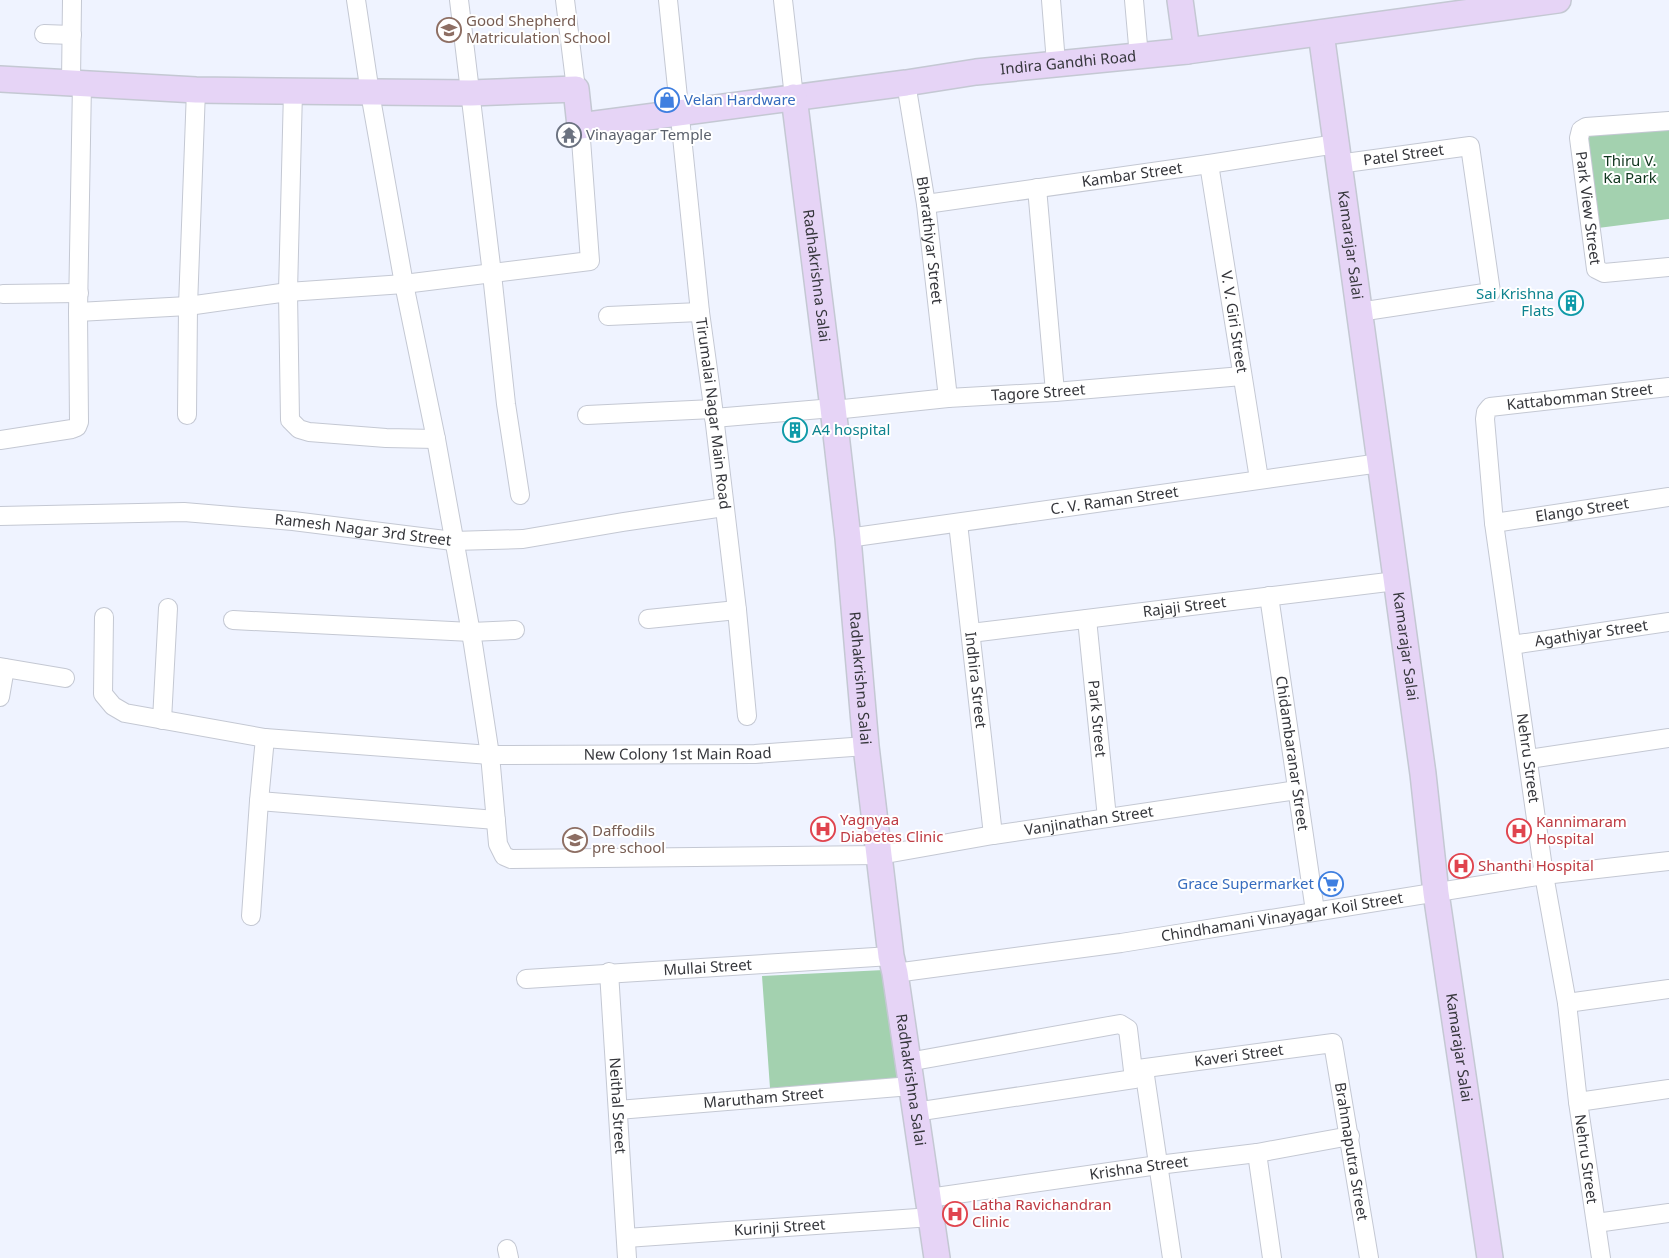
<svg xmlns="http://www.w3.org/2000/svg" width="1669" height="1258" viewBox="0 0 1669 1258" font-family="'Noto Sans',sans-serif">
<rect width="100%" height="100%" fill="#eff3ff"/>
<path fill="#a3d1af" d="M1669 120V219L1598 228 1587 129Z
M884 970 902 1078 770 1088 762 976Z"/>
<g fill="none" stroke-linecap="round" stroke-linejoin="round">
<defs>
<g id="street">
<path id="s1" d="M356 0 370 93 404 284 436 439 473 644 490 755 498 844 504 856 511 859 880 855 993 835 1297 790"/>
<path d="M459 0 492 274 506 404 520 495"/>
<path d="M565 0 576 89"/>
<path id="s2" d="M668 0 700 312 712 399 737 610 747 716"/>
<path d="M783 0 794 97"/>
<path d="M1051 0 1056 63"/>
<path d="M1134 0 1139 57"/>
<path d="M44 34 72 35"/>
<path d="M71 82 72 0"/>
<path id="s3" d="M906 83 926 204 948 398"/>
<path d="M293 91 288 292 290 420 299 429 309 432 386 438 436 439"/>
<path id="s4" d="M1669 121 1586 127 1581 130 1579 138 1596 269 1604 273 1669 267"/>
<path id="s5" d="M1209 164 1259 479"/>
<path id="s6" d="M1338 164 1470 146 1491 292 1359 312"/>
<path d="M1037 188 1055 392"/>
<path id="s7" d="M926 204 1209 164 1336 144"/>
<path d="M3 294 79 293"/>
<path d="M78 312 188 306 288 292 404 284 590 261 580 126"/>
<path d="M608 316 700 312"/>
<path id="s8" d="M834 410 948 398 1055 392 1242 376"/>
<path d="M187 415 188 306 196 90"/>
<path d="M587 415 713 409"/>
<path d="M714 418 833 408"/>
<path d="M0 440 72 429 77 427 79 422 78 312 82 83"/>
<path id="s9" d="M0 516 184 512 293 521 453 541 523 539 623 522 724 507"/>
<path id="s10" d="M958 523 993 835"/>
<path id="s11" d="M1494 523 1669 497"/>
<path id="s12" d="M848 538 1380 463"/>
<path id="s13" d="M1269 596 1315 911"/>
<path id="s14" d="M104 617 103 694 113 706 125 713 265 738 490 755 755 754 866 746"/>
<path d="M648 619 737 610"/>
<path id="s15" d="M1087 619 1107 818"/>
<path d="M233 620 471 632 515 630"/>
<path id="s16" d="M971 633 1396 581"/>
<path id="s17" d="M1512 645 1669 622"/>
<path d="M0 667 65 678"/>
<path d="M0 697 5 668"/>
<path d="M162 720 168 608"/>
<path d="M1529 759 1669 738"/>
<path d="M259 801 496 820"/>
<path d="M251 916 259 801 265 738"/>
<path id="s18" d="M609 972 627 1258"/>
<path id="s19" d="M895 973 1121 943 1544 875 1669 861"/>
<path id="s20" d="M526 979 891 956"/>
<path d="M1567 1003 1669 989"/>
<path d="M908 1062 1120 1024 1128 1029 1134 1079"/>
<path d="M1144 1069 1172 1258"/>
<path d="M1578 1102 1669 1089"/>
<path id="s21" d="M618 1110 911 1086"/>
<path id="s22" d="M915 1112 1134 1079 1138 1069 1333 1043 1369 1258"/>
<path d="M1257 1153 1272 1258"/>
<path id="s23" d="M929 1198 1158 1165 1257 1153 1350 1136"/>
<path d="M1596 1223 1669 1213"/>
<path id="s24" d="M626 1238 932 1217"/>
<path d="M507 1249 509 1258"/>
<path id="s25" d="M1601 1258 1578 1102 1567 1003 1544 875 1494 523 1485 419 1486 412 1490 407 1669 387"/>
</g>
<g id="secondary">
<path d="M1180 0 1187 51"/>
<path id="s26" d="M1321 33 1423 774 1436 893 1490 1258"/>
<path id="s27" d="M0 79 196 90 471 93 576 89 580 126 906 83 976 72 1187 51 1558 0"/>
<path id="s28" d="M794 97 833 408 848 538 866 746 891 956 895 973 937 1258"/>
</g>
</defs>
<use href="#street" stroke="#c4c8d3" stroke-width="20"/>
<use href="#secondary" stroke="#c4c8d3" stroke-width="28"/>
<use href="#street" stroke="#fff" stroke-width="18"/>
<use href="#secondary" stroke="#e6d4f6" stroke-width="25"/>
</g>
<defs>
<symbol id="school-ring" viewBox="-11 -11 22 22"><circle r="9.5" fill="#fff" stroke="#8d6e63" stroke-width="1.5"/><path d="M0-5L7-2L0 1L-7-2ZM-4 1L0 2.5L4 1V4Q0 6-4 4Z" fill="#8d6e63"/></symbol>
<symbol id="shop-ring" viewBox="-11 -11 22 22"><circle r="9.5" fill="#fff" stroke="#3f7fe0" stroke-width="1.5"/><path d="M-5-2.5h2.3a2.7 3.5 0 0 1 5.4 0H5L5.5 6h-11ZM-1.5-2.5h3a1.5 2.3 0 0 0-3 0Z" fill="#3f7fe0"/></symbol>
<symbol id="temple-ring" viewBox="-11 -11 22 22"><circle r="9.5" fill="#fff" stroke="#6b7280" stroke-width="1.5"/><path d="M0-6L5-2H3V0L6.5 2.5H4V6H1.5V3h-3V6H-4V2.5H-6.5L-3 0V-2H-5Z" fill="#6b7280"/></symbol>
<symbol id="building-ring" viewBox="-11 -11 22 22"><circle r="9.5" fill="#fff" stroke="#0f9aa8" stroke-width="1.5"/><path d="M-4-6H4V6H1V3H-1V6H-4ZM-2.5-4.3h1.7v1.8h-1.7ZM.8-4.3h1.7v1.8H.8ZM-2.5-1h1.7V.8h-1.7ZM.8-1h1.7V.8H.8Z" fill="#0f9aa8"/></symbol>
<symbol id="hospital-ring" viewBox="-11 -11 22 22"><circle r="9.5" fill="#fff" stroke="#e0444e" stroke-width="1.5"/><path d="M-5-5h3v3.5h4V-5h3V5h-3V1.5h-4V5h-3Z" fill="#e0444e"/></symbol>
<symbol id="supermarket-ring" viewBox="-11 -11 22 22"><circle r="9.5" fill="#fff" stroke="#3f7fe0" stroke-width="1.5"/><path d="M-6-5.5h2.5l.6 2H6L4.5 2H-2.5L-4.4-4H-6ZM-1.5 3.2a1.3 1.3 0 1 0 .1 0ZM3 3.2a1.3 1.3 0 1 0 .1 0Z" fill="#3f7fe0"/></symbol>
</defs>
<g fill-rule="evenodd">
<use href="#school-ring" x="435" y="16" width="28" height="28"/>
<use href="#shop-ring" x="653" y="86" width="28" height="28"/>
<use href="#temple-ring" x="555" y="121" width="28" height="28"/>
<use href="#building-ring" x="1557" y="289" width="28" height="28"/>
<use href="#building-ring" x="781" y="416" width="28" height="28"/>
<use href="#hospital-ring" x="809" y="815" width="28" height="28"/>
<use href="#hospital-ring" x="1505" y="817" width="28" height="28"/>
<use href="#school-ring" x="561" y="826" width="28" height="28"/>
<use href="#hospital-ring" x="1447" y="852" width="28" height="28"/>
<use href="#supermarket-ring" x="1317" y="870" width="28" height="28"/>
<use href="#hospital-ring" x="941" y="1200" width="28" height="28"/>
</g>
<g text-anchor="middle" stroke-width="4" stroke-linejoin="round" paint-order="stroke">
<g font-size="15" fill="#785e54" stroke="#fff" text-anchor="start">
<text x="466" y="26">Good Shepherd<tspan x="466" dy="17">Matriculation School</tspan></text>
<text x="592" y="836">Daffodils<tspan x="592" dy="17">pre school</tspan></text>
</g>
<g font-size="15" fill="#35363b" stroke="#fff">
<text dy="5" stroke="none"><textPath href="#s27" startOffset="1106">Indira Gandhi Road</textPath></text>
<text dy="5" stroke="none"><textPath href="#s6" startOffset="66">Patel Street</textPath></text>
<text dy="5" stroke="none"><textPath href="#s7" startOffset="208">Kambar Street</textPath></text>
<text dy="5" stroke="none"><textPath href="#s4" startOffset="168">Park View Street</textPath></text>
<text dy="5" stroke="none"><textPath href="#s3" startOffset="159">Bharathiyar Street</textPath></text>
<text dy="5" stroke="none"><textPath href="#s26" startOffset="214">Kamarajar Salai</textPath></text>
<text dy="5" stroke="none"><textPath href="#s28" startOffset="180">Radhakrishna Salai</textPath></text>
<text dy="5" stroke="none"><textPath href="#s5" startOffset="160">V. V. Giri Street</textPath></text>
<text dy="5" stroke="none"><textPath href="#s8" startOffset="205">Tagore Street</textPath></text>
<text dy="5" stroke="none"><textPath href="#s25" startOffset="951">Kattabomman Street</textPath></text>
<text dy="5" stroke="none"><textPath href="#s2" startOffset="416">Tirumalai Nagar Main Road</textPath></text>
<text dy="5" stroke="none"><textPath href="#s12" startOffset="269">C. V. Raman Street</textPath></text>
<text dy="5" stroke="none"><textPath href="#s11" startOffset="89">Elango Street</textPath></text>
<text dy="5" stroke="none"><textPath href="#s9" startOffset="364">Ramesh Nagar 3rd Street</textPath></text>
<text dy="5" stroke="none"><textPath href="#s16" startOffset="215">Rajaji Street</textPath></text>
<text dy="5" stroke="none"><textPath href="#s17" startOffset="80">Agathiyar Street</textPath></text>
<text dy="5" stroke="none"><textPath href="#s26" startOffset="619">Kamarajar Salai</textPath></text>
<text dy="5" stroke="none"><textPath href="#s28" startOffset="585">Radhakrishna Salai</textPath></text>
<text dy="5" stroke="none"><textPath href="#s10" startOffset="158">Indhira Street</textPath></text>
<text dy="5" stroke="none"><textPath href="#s15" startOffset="100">Park Street</textPath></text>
<text dy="5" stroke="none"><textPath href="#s14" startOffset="662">New Colony 1st Main Road</textPath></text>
<text dy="5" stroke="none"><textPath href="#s13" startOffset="159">Chidambaranar Street</textPath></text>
<text transform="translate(1528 758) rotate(82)" y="5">Nehru Street</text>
<text dy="5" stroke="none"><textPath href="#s1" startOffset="1458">Vanjinathan Street</textPath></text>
<text dy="5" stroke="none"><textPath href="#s19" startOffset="391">Chindhamani Vinayagar Koil Street</textPath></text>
<text dy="5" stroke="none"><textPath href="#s20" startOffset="182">Mullai Street</textPath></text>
<text dy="5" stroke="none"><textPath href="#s26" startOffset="1024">Kamarajar Salai</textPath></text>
<text dy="5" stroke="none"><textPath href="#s22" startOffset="334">Kaveri Street</textPath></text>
<text dy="5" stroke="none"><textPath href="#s28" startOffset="990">Radhakrishna Salai</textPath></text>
<text dy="5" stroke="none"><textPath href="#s21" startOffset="146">Marutham Street</textPath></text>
<text dy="5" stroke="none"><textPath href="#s18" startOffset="134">Neithal Street</textPath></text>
<text dy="5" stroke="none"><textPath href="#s22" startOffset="539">Brahmaputra Street</textPath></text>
<text transform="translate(1586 1159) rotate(82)" y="5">Nehru Street</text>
<text dy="5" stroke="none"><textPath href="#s23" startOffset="212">Krishna Street</textPath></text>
<text dy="5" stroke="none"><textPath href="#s24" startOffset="154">Kurinji Street</textPath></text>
</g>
<g font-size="15" fill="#366cbe" stroke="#fff" text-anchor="start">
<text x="684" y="105">Velan Hardware</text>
<text x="1314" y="889" text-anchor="end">Grace Supermarket</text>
</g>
<g font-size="15" fill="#5b616d" stroke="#fff" text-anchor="start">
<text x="586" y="140">Vinayagar Temple</text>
</g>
<g font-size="15" fill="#0f351d" stroke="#fff">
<text x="1630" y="166">Thiru V.<tspan x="1630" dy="17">Ka Park</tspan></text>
</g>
<g font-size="15" fill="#0d838f" stroke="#fff" text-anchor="end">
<text x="1554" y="299">Sai Krishna<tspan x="1554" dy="17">Flats</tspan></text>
<text x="812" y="435" text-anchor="start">A4 hospital</text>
</g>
<g font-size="15" fill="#be3a42" stroke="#fff" text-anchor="start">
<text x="840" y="825">Yagnyaa<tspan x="840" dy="17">Diabetes Clinic</tspan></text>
<text x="1536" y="827">Kannimaram<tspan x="1536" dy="17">Hospital</tspan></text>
<text x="1478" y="871">Shanthi Hospital</text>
<text x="972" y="1210">Latha Ravichandran<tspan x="972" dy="17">Clinic</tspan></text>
</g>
</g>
</svg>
